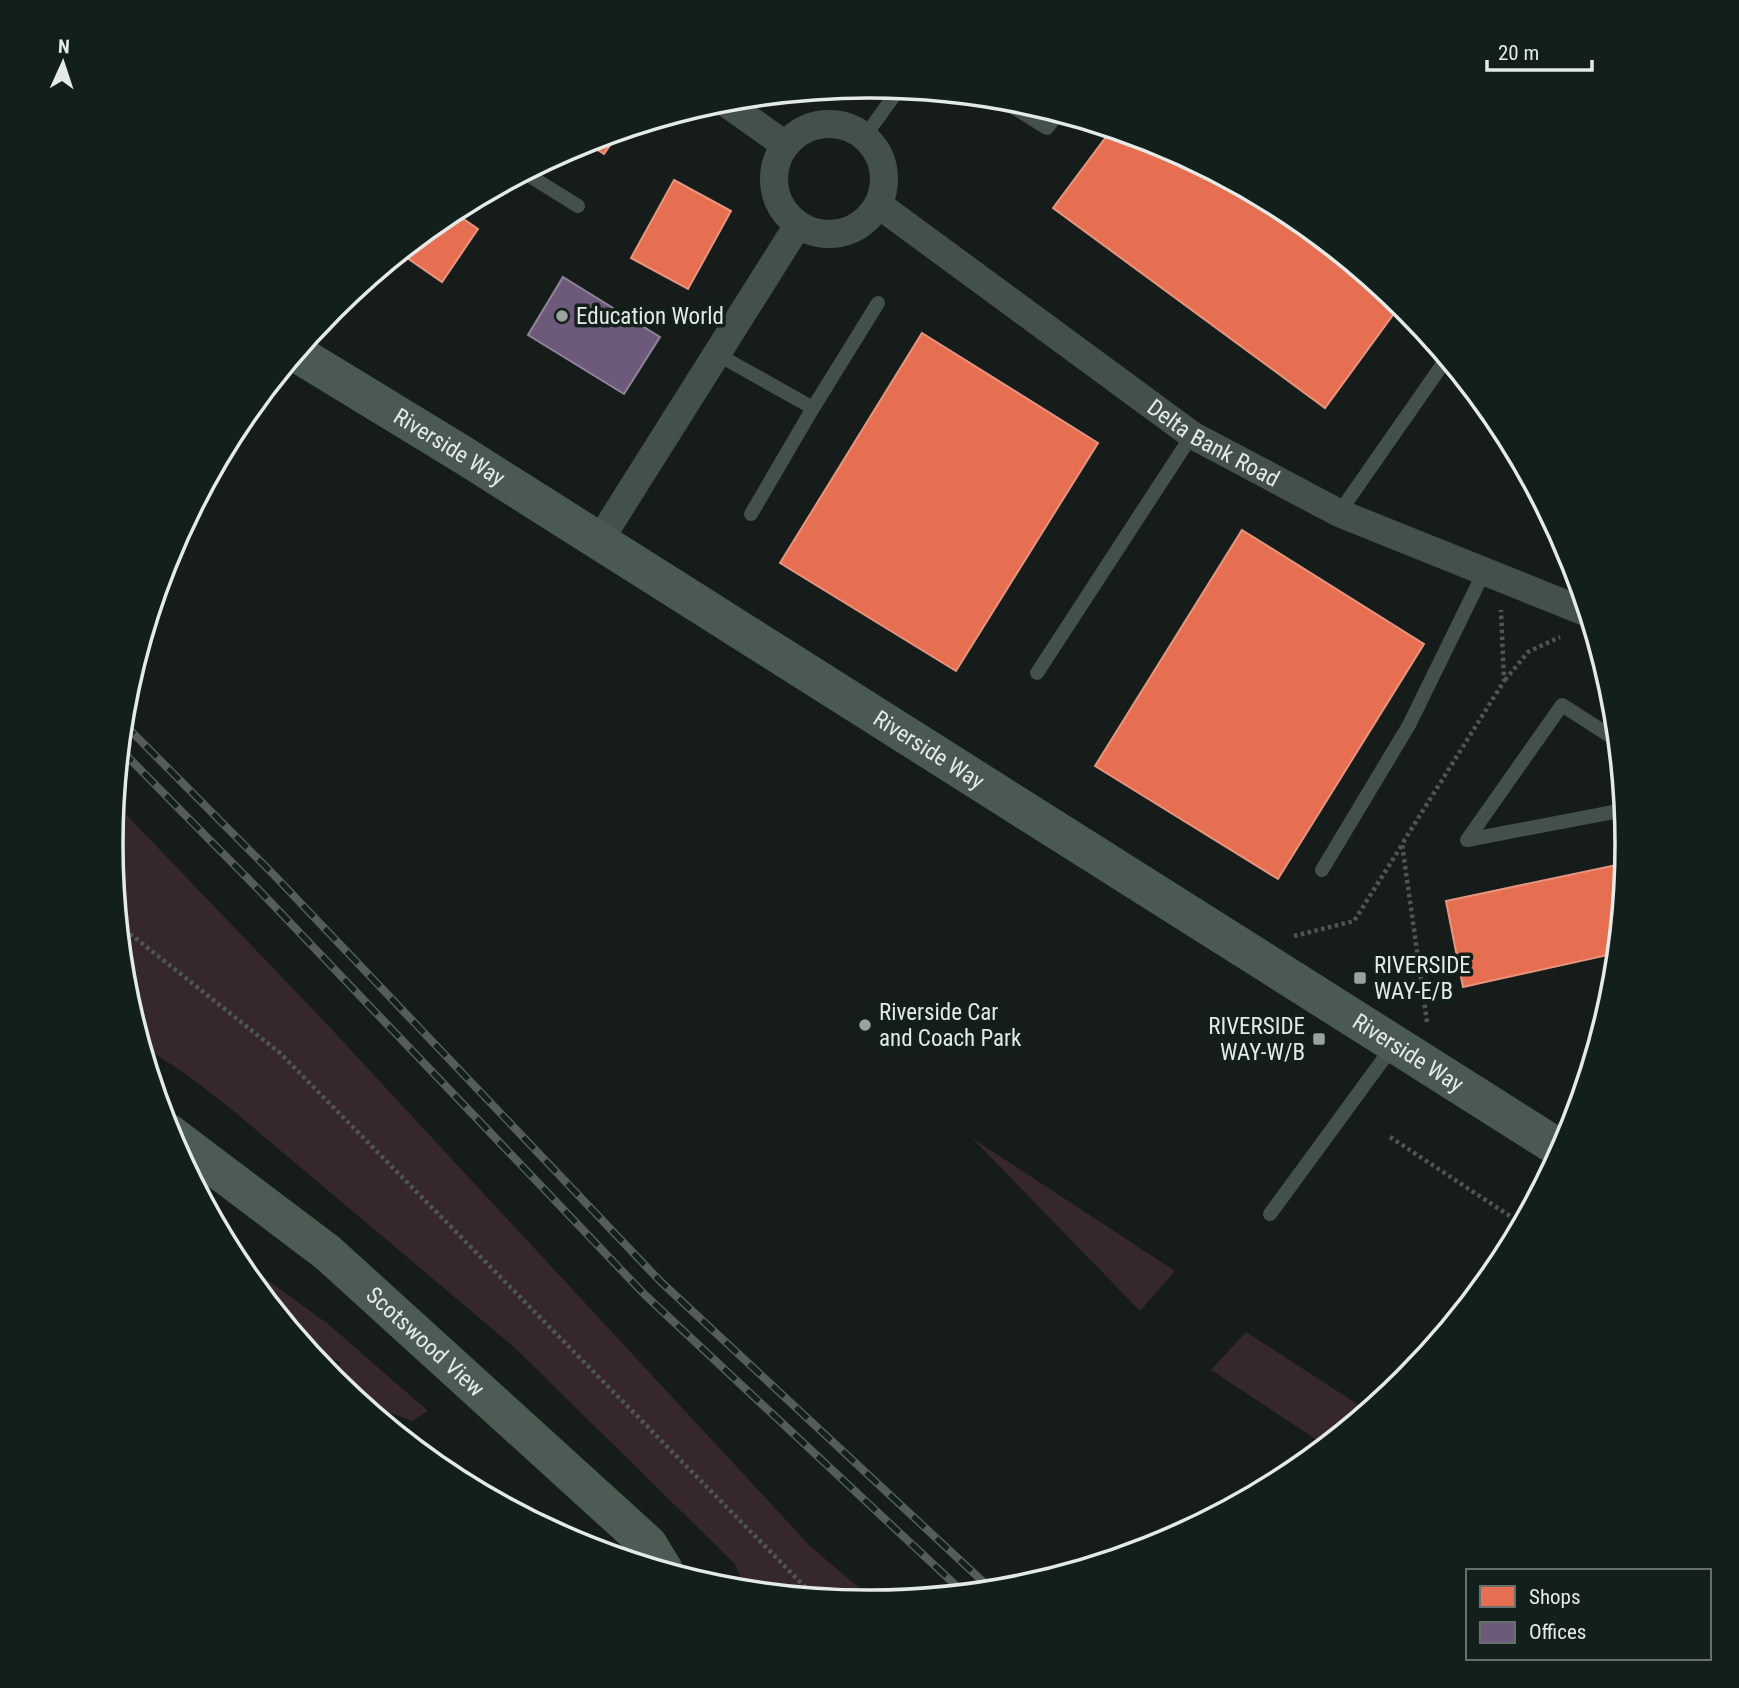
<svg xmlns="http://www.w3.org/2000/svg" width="1739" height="1688" viewBox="0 0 1739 1688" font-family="'Roboto Condensed',sans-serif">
<rect width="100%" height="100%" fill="#161c19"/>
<path fill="#36272c" d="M115 803 323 1020 811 1547 876 1602 746 1590 735 1564 514 1347 236 1113 190 1077 142 1045 126 992 111 844Z
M972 1138 1175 1271 1140 1311Z
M234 1256 328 1324 428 1411 412 1421 359 1401 335 1382 340 1362 310 1352Z
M1246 1332 1368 1411 1326 1446 1211 1370Z"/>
<path fill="#e76f51" stroke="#e6947e" stroke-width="2" d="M1112 129 1160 144 1291 214 1401 304 1325 408 1053 208Z
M620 131 604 154 585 142Z
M674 180 731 211 688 289 631 258Z
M452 211 478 229 442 282 400 253Z
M922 333 1098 443 956 671 780 563Z
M1242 530 1424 644 1278 879 1095 766Z
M1626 863 1617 953 1463 987 1446 901Z"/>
<path fill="#6d597a" stroke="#90849b" stroke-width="2" d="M563 277 660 337 624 394 528 335Z"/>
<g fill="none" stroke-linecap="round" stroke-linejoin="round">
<path stroke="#4d5652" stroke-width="4.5" stroke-dasharray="3.5 3.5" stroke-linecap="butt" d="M1505 680 1528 652 1560 637
M119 925 280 1053 815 1597
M1294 936 1354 921 1402 845
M1427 1022 1402 844 1504 681 1501 610
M1390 1137 1522 1224"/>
<path stroke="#44504b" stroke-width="14" d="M1000 99 1047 128 1058 113
M865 136 899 89
M525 173 578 206
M715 353 813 408 878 303
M1339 513 1447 358
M751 514 813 408
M1037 673 1192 435
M1618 741 1562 705 1467 840 1624 810
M1322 870 1409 725 1484 572
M1270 1214 1393 1046
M412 1445 457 1472 473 1488"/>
<g stroke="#44504b" stroke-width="28">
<path d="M722 100 785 145"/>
<circle cx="829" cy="179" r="55"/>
<path id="s1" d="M879 205 1192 435 1339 513 1588 613"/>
<path d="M599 541 798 225"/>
</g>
<path stroke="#4c5c55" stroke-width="38" id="s2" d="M169 1133 328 1253 648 1544 664 1570"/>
<path stroke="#4b5954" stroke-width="38" id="s3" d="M296 353 460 453 1562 1150"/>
<defs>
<path id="rail" d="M123 723 273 874 660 1281 992 1590
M121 750 258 889 645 1295 964 1593"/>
</defs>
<use href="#rail" stroke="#545d59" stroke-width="8"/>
<use href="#rail" stroke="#131f1a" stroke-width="5" stroke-dasharray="16" stroke-linecap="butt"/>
</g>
<g fill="#9ba29f" stroke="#131f1a" stroke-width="2.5">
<circle cx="562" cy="316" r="7"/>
<rect x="1353" y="971" width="14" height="14" rx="3.5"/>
<circle cx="865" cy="1025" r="7"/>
<rect x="1312" y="1032" width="14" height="14" rx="3.5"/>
</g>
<g text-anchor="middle" stroke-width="7" stroke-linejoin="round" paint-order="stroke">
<g font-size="23" fill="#e3eae7" stroke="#131f1a" text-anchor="start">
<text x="576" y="324">Education World</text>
<text x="1374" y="973">RIVERSIDE<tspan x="1374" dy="26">WAY-E/B</tspan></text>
<text x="879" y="1020">Riverside Car<tspan x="879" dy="26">and Coach Park</tspan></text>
<text x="1305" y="1034" text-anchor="end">RIVERSIDE<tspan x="1305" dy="26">WAY-W/B</tspan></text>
</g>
<g font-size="23" fill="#e3eae7" stroke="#131f1a">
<text dy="8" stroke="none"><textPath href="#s1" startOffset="411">Delta Bank Road</textPath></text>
<text dy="8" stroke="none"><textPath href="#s3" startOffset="180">Riverside Way</textPath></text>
<text dy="8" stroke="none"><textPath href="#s3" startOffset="747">Riverside Way</textPath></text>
<text dy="8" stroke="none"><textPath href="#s3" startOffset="1314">Riverside Way</textPath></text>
<text dy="8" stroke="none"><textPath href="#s2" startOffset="331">Scotswood View</textPath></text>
</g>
</g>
<path d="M0 0H1739V1688H0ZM123 844a746 746 0 1 1 1492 0a746 746 0 1 1-1492 0Z" fill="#131f1a" fill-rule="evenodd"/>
<path fill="none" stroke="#e3eae7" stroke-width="3.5" d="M123 844a746 746 0 1 1 1492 0a746 746 0 1 1-1492 0Z"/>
<rect x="1466" y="1569" width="245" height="91" fill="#131f1a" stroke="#66706c" stroke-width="2"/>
<rect x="1480" y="1586" width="35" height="21" fill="#e76f51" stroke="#66706c" stroke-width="2"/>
<text x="1529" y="1604" font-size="21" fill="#e3eae7">Shops</text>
<rect x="1480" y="1622" width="35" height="21" fill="#6d597a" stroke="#66706c" stroke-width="2"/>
<text x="1529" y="1639" font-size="21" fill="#e3eae7">Offices</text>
<g transform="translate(63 63) rotate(3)" stroke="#131f1a" stroke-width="5" paint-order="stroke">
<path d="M0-5L12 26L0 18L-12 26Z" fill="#e3eae7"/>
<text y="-10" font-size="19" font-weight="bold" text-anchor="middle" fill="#e3eae7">N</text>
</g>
<path d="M1487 60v10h105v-10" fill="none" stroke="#e3eae7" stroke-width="3.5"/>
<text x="1498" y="60" font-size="21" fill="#e3eae7" stroke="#131f1a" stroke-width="5" paint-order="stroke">20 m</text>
</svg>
